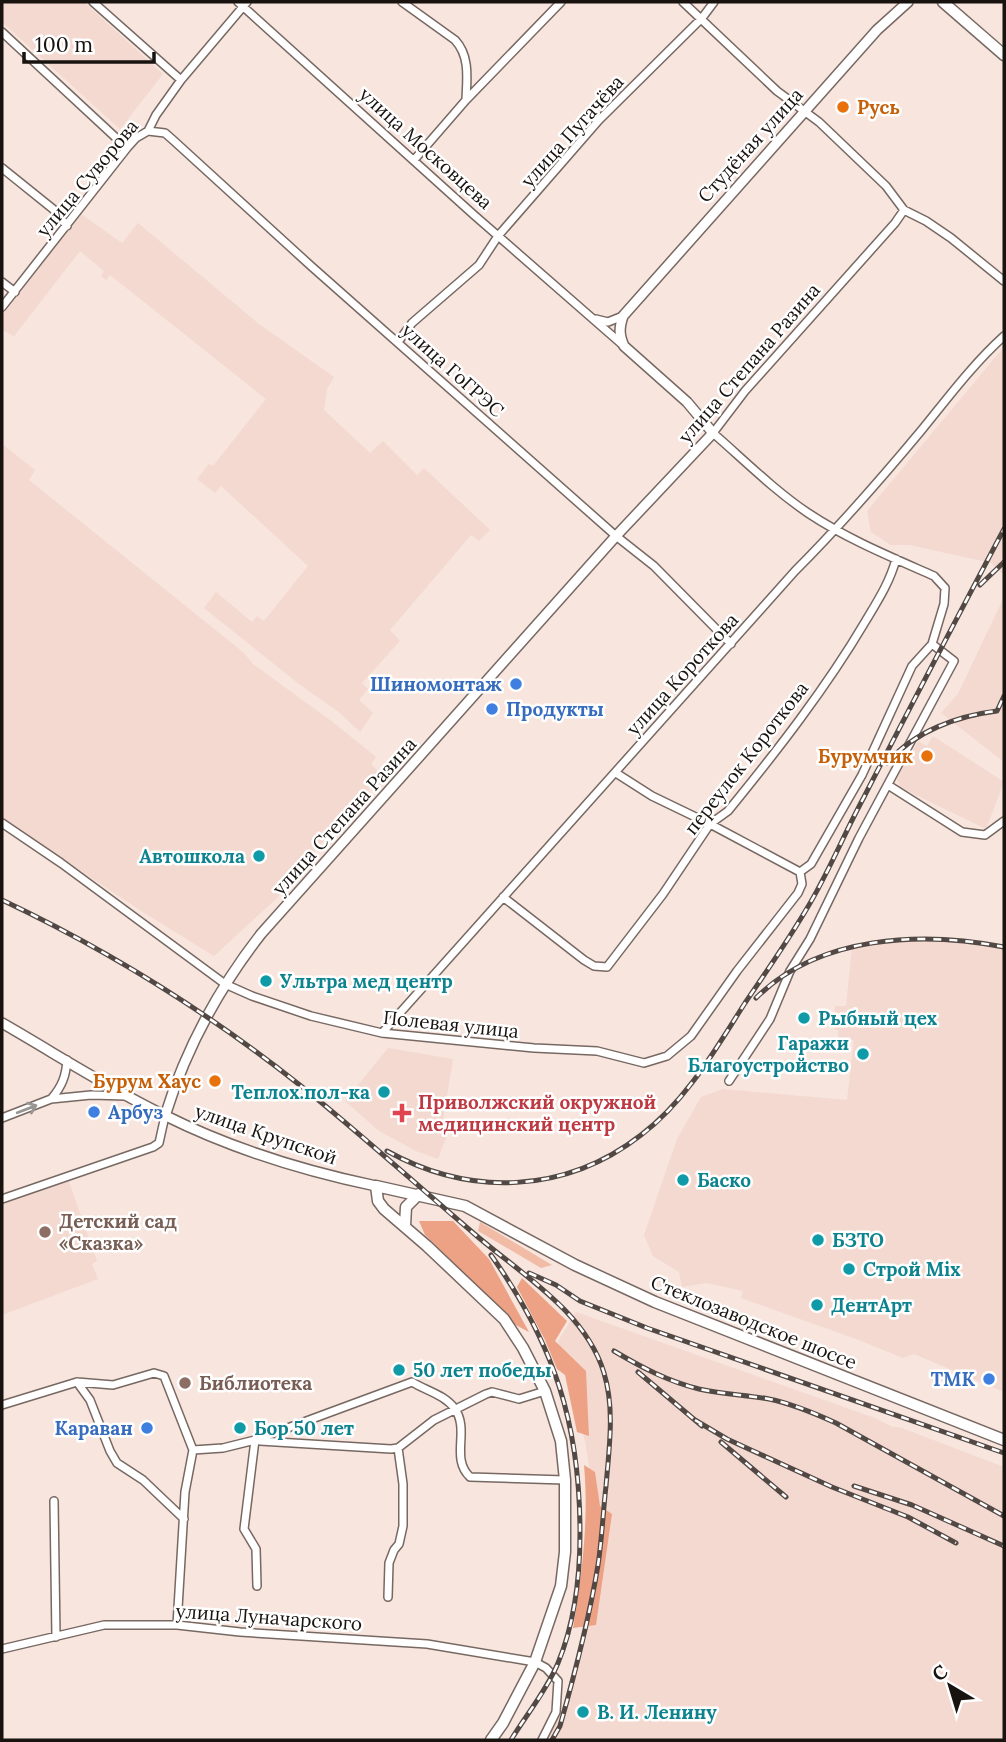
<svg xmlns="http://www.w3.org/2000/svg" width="1006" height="1742" viewBox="0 0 1006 1742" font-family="Lora,serif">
<rect width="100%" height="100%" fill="#f7e5de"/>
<path fill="#f3d9cf" d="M2 2H84L163 74 120 129 2 22Z
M78 212 122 243 138 223 259 324 334 377 327 389 324 410 370 453 383 441 417 475 424 468 490 530 479 541 471 535 390 630 400 641 362 683 368 689 359 700 373 713 360 732 340 713 299 684 204 608 216 592 252 622 257 616 264 621 308 566 221 486 215 493 197 479 209 464 213 466 266 399 110 275 106 280 101 276 104 271 80 251 14 336 2 330V307Z
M1004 347V575L991 563 910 545H891L871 532 867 511Z
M2 444 35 470 29 480 244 653 253 664 334 723 376 757 371 764 382 775 332 830 277 898 214 956 146 914 2 819Z
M1004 597V762L941 713 958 694Z
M933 736 1004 782 986 829 900 787 897 779 918 741 927 746Z
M909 939H951L1004 947V1392L914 1354 903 1358 856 1339 741 1298 743 1291 707 1283 682 1287 679 1272 653 1256 644 1235 677 1139 701 1097 723 1089 847 1100 854 1040 838 1038V1030L834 1029 835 1006H846L852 948 874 942Z
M388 1048 453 1059 442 1126 449 1130 438 1159 416 1151 379 1131 345 1101Z
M68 1179 97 1261 92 1264 98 1279 2 1315V1203Z
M576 1312 872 1417 893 1427H899L1004 1467V1740H547L562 1710 585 1624 594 1499 586 1446 573 1390 558 1341Z"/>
<path fill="#f1bba6" d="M480 1222 552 1265 541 1268 478 1231Z"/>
<path fill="#eda285" d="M419 1221H453L489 1259 529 1332 510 1322 503 1311 425 1235Z
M522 1278 567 1321 555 1341 586 1371 589 1436 577 1432 565 1375 557 1369 545 1340 517 1287Z
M584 1465 595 1472 600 1506 612 1514 596 1625 573 1628C582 1574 589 1520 584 1465Z"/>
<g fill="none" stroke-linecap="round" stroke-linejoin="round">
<defs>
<path id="minor" d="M93 2 181 80
M238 2 474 215 624 346
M402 2 455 40C470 56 467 78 466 99
M683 2 777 91 819 122 886 186 904 210 926 221 951 238 1004 281
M2 32 127 148
M148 131 165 133 173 140 311 266 616 536 654 566 731 644
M414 160 466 100 561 2
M2 168 53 209 67 226
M2 282 15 292
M2 307 127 148 136 138 148 131 156 115 181 80 247 2
M596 319 608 322 623 316
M398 342 412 323 479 265 498 236 599 120 702 18 714 2
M616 773 652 796 710 824 800 872
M888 785 962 832 985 835 1004 821
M2 823 61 863 225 984 252 996 311 1016 382 1033 534 1048 597 1051 644 1063 667 1056 691 1036 737 971 798 893 802 884 800 872
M800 872 811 864 862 775 912 666 932 644 944 604 945 588 934 576C891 557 847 539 808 513 774 490 744 460 713 433L745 391 895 223 904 210
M503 897 584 960 594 966 607 967 663 894 710 824 728 811C777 751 826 688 865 622 877 602 890 582 896 559
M382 1033 795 571C839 527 880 480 920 432 947 399 972 365 1004 336
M729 1081 770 1019 790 971 810 939 859 838 954 661 932 644
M52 1098C62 1086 66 1076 67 1060
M2 1118 51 1099 91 1095 126 1096
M2 1199 153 1147 159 1143 165 1116
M77 1382 90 1400 110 1451 117 1463 143 1480 184 1519
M2 1405 77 1382 113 1385 154 1373 164 1376 193 1450 185 1492 177 1625
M255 1440 244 1529 256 1549 257 1586
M260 1441 391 1449 398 1448
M398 1448 434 1420 486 1394 492 1392 519 1399 545 1391
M193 1450 223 1448 255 1440 412 1382C427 1391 445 1395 455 1409 470 1431 450 1458 470 1477L565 1480
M54 1501 56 1637
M388 1597 389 1563 394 1550 399 1544 403 1526V1484L398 1448
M2 1649 104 1625H177L240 1632 427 1644 535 1662 546 1668 558 1681 556 1712 542 1740"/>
<path id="tertiary" d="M2 1023C56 1054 108 1088 164 1115 230 1148 304 1171 376 1186
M165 1116C185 1051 219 988 261 934L616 536 713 433 687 402 624 346C619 335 619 328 623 316L877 30 908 2"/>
<path id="secondary" d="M943 2 1004 55
M405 1226 406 1207 419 1194
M491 1740 503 1723 535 1662 561 1586 565 1552V1480L561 1441 545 1391 523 1348 504 1319 427 1246 384 1209 378 1201 376 1186 465 1206 575 1265 655 1302 1004 1440"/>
</defs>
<use href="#minor" stroke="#776862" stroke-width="10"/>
<use href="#tertiary" stroke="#776862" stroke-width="12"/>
<use href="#secondary" stroke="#776862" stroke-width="13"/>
<use href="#minor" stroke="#fff" stroke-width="7"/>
<use href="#tertiary" stroke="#fff" stroke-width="9"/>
<use href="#secondary" stroke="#fff" stroke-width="10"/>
<defs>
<path id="rail" d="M980 585 1004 562
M887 763C915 731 957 716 997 711L1004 696
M2 900C108 950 209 1013 301 1086 361 1134 419 1187 478 1237 524 1276 586 1313 604 1373 615 1409 609 1449 606 1486 603 1512 602 1539 598 1565 589 1620 575 1673 560 1726L552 1740
M756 998C819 935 922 931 1004 947
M387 1151C470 1197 565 1194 641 1135 686 1101 715 1050 745 1003 766 972 787 942 806 910 828 874 844 834 864 797 910 707 957 618 1004 529
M491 1255C554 1344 580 1423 580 1533 580 1577 575 1622 558 1663 547 1690 526 1715 511 1740
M529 1273 556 1285 580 1301 647 1328 1004 1453
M614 1351C641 1367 667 1381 699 1389 722 1394 746 1395 769 1399 793 1404 814 1413 836 1423L1004 1516
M638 1372 702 1426
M695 1420 727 1439 832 1487 908 1517 956 1543
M721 1442 786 1497
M854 1486 912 1505 1004 1546"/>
</defs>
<use href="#rail" stroke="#524945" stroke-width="5"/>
<use href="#rail" stroke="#fff" stroke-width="2.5" stroke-dasharray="8" stroke-linecap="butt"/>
</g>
<defs><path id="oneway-shaft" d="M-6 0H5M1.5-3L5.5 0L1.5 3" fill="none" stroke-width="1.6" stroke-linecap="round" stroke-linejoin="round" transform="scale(1.75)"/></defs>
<use stroke="#989593" href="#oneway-shaft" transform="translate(27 1109) rotate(-21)"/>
<g fill="#e8710a" stroke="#fff" stroke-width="2.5">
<circle cx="843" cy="107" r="7"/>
<circle cx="927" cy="756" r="7"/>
<circle cx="215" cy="1081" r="7"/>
</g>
<g fill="#3f7fe0" stroke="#fff" stroke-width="2.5">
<circle cx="516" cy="684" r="7"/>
<circle cx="492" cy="709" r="7"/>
<circle cx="94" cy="1112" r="7"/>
<circle cx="989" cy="1379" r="7"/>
<circle cx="147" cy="1428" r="7"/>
</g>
<g fill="#0f9aa8" stroke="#fff" stroke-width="2.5">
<circle cx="259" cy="856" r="7"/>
<circle cx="266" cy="981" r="7"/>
<circle cx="804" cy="1018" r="7"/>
<circle cx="863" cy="1054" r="7"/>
<circle cx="384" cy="1092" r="7"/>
<circle cx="683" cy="1180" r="7"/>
<circle cx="818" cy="1240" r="7"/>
<circle cx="849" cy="1269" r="7"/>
<circle cx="817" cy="1305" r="7"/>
<circle cx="399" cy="1370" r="7"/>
<circle cx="240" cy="1428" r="7"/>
<circle cx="583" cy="1712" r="7"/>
</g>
<path fill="#e0444e" stroke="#fff" stroke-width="2.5" d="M398.5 1102.5h7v7h7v7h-7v7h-7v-7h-7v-7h7z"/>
<g fill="#8d6e63" stroke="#fff" stroke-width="2.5">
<circle cx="45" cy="1232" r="7"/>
<circle cx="185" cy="1383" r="7"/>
</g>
<g text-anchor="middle" stroke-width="5" stroke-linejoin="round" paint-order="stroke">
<g font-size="19" font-weight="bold" fill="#c56008" stroke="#fff" text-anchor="end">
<text x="857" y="114" text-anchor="start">Русь</text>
<text x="913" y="763">Бурумчик</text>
<text x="201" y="1088">Бурум Хаус</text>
</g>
<g font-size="19" fill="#191310" stroke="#fff">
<text transform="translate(572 131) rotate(-48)" y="7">улица Пугачёва</text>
<text transform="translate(750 145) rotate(-48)" y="7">Студёная улица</text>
<text transform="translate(426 148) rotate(42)" y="7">улица Московцева</text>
<text transform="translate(87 178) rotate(-50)" y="7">улица Суворова</text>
<text transform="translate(749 363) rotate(-49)" y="7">улица Степана Разина</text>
<text transform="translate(453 370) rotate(42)" y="7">улица ГоГРЭС</text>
<text transform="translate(682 674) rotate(-48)" y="7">улица Короткова</text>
<text transform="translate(746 758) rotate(-52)" y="7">переулок Короткова</text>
<text transform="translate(344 816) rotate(-48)" y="7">улица Степана Разина</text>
<text transform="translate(451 1024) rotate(6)" y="7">Полевая улица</text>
<text transform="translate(266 1134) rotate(19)" y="7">улица Крупской</text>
<text transform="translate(754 1322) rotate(22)" y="7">Стеклозаводское шоссе</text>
<text transform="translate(269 1617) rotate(4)" y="7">улица Луначарского</text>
</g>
<g font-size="19" font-weight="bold" fill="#366cbe" stroke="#fff" text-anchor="end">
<text x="502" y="691">Шиномонтаж</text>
<text x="506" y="716" text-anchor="start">Продукты</text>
<text x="108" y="1119" text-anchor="start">Арбуз</text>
<text x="975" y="1386">ТМК</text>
<text x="133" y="1435">Караван</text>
</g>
<g font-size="19" font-weight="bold" fill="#0d838f" stroke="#fff" text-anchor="start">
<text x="245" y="863" text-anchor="end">Автошкола</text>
<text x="280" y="988">Ультра мед центр</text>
<text x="818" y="1025">Рыбный цех</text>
<text x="849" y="1050" text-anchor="end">Гаражи<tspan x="849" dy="22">Благоустройство</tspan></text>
<text x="370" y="1099" text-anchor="end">Теплох.пол-ка</text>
<text x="697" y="1187">Баско</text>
<text x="832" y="1247">БЗТО</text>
<text x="863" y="1276">Строй Mix</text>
<text x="831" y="1312">ДентАрт</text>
<text x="413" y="1377">50 лет победы</text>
<text x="254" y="1435">Бор 50 лет</text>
<text x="597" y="1719">В. И. Ленину</text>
</g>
<g font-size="19" font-weight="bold" fill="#be3a42" stroke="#fff" text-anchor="start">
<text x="418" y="1109">Приволжский окружной<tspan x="418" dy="22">медицинский центр</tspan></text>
</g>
<g font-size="19" font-weight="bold" fill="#785e54" stroke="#fff" text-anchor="start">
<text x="59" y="1228">Детский сад<tspan x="59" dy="22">«Сказка»</tspan></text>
<text x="199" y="1390">Библиотека</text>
</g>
</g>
<rect width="1006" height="1742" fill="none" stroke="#191310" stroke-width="7"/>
<g transform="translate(950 1686) rotate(322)" stroke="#ffffff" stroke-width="5" paint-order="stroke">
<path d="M0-5L12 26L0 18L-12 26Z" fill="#191310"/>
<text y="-10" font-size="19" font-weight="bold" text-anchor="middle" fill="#191310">С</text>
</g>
<path d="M24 52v10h130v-10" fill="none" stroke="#191310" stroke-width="3.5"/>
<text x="35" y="52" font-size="21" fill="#191310" stroke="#ffffff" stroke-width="5" paint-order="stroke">100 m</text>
</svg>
